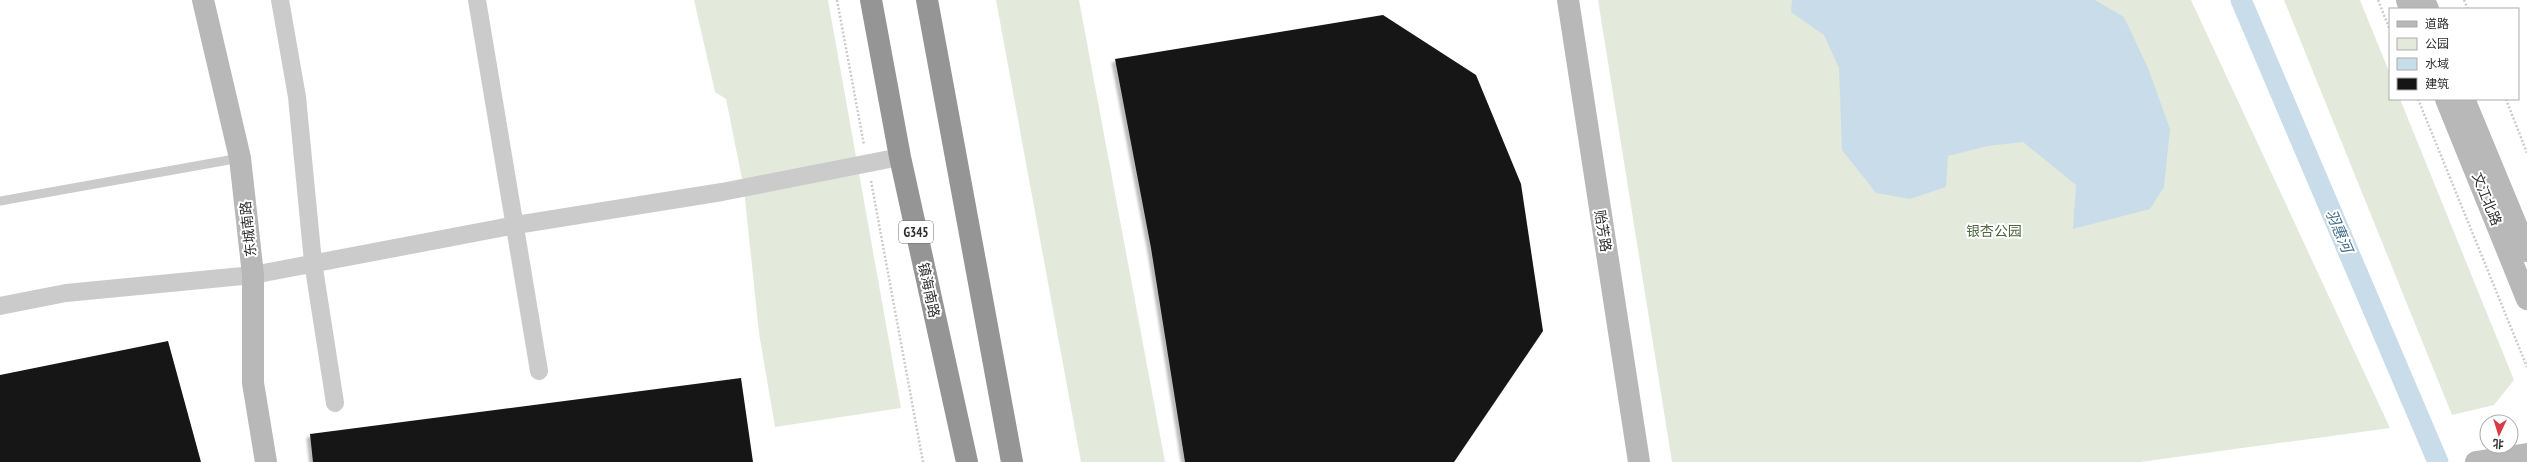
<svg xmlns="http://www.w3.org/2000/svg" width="2527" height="462" viewBox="0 0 2527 462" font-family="'PT Sans Narrow','Noto Sans SC',sans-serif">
<defs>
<filter id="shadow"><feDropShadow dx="-3.5" dy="3.5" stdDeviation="1" flood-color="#0004"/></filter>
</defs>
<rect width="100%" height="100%" fill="#fff"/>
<path fill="#e3eadc" d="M694 0H828L901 408 775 427 759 333 744 189 726 99 715 92Z
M996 0H1079L1165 462H1081Z
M1598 0H2191L2390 428 2140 462H1672Z
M2284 0H2360L2390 74V99H2400L2514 380 2494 405 2452 415Z"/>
<path fill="#c9dce9" d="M1792 0H2095L2124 17 2148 68 2170 129 2164 187 2150 209 2073 229 2076 185 2023 142 1988 146 1948 156 1946 187 1910 199 1876 193 1842 150 1839 68 1824 35 1791 12Z"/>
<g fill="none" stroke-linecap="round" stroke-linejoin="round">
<path stroke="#c9dce9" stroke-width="21" d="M2241 0 2438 462"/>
</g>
<path fill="#151515" filter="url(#shadow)" d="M1383 15 1476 75 1521 184 1543 331 1454 462H1185L1151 248 1115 59Z
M168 341 201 462H0V375Z
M741 378 753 462H313L310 434Z"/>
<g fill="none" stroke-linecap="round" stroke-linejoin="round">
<path stroke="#cbcbcb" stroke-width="2.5" stroke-dasharray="2 2" stroke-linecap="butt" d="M837 0 864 145
M2378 0 2390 30
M2464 0 2468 9
M2418 99 2527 367
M2506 99 2527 153
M871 181 923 462"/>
<path stroke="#cbcbcb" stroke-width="9" d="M0 201 240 158"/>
<path stroke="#cbcbcb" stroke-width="18" d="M280 0 297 97 313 262 335 403
M477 0 539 371
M0 306 66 293 253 275 516 225 722 192 900 157"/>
<path stroke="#b8b8b8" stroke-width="22" d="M203 0 240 158 253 275V383L266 462
M1568 0 1639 462
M2407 0 2410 9
M2424 0 2428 9
M2446 99 2527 299
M2464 99 2527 251
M2476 462 2527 454"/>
<path stroke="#959595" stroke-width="22" d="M871 0 900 157 967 462
M927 0 1012 462"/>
</g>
<g text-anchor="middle" stroke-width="4" stroke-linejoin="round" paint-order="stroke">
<rect fill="#fff" stroke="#6d6d6d" stroke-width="1" x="899" y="221" width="34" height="22" rx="3"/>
<g font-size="13" font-weight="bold" fill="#2e2e2e">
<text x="916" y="237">G345</text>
</g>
<g font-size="14" fill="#2e2e2e" stroke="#fff">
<text transform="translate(2487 199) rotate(68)" y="5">文江北路</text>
<text transform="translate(248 229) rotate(-96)" y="5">东城南路</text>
<text transform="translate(1603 231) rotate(81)" y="5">贻芳路</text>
<text transform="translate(929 290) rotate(78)" y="5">镇海南路</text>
</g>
<g font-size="14" fill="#50663e" stroke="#fff">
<text x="1994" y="236">银杏公园</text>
</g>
<g font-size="15" font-style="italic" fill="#416d8b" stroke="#fff">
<text transform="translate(2339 231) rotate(67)" y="5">羽惠河</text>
</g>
</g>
<rect x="2389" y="8" width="130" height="92" fill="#ffffff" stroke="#ababab"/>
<rect x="2397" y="21" width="20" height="6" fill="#b8b8b8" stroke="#ababab"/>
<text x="2425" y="28" font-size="12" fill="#2e2e2e">道路</text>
<rect x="2397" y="38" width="20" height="12" fill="#e3eadc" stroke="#ababab"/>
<text x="2425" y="48" font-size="12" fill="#2e2e2e">公园</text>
<rect x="2397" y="58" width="20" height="12" fill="#c9dce9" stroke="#ababab"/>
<text x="2425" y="68" font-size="12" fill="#2e2e2e">水域</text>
<rect x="2397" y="78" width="20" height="12" fill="#151515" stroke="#ababab"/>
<text x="2425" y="88" font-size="12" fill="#2e2e2e">建筑</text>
<g transform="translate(2499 434) rotate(184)"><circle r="19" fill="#ffffff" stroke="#ababab"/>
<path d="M0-3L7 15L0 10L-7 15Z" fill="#da3a44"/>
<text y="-6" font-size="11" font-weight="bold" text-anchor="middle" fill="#2e2e2e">北</text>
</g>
</svg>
